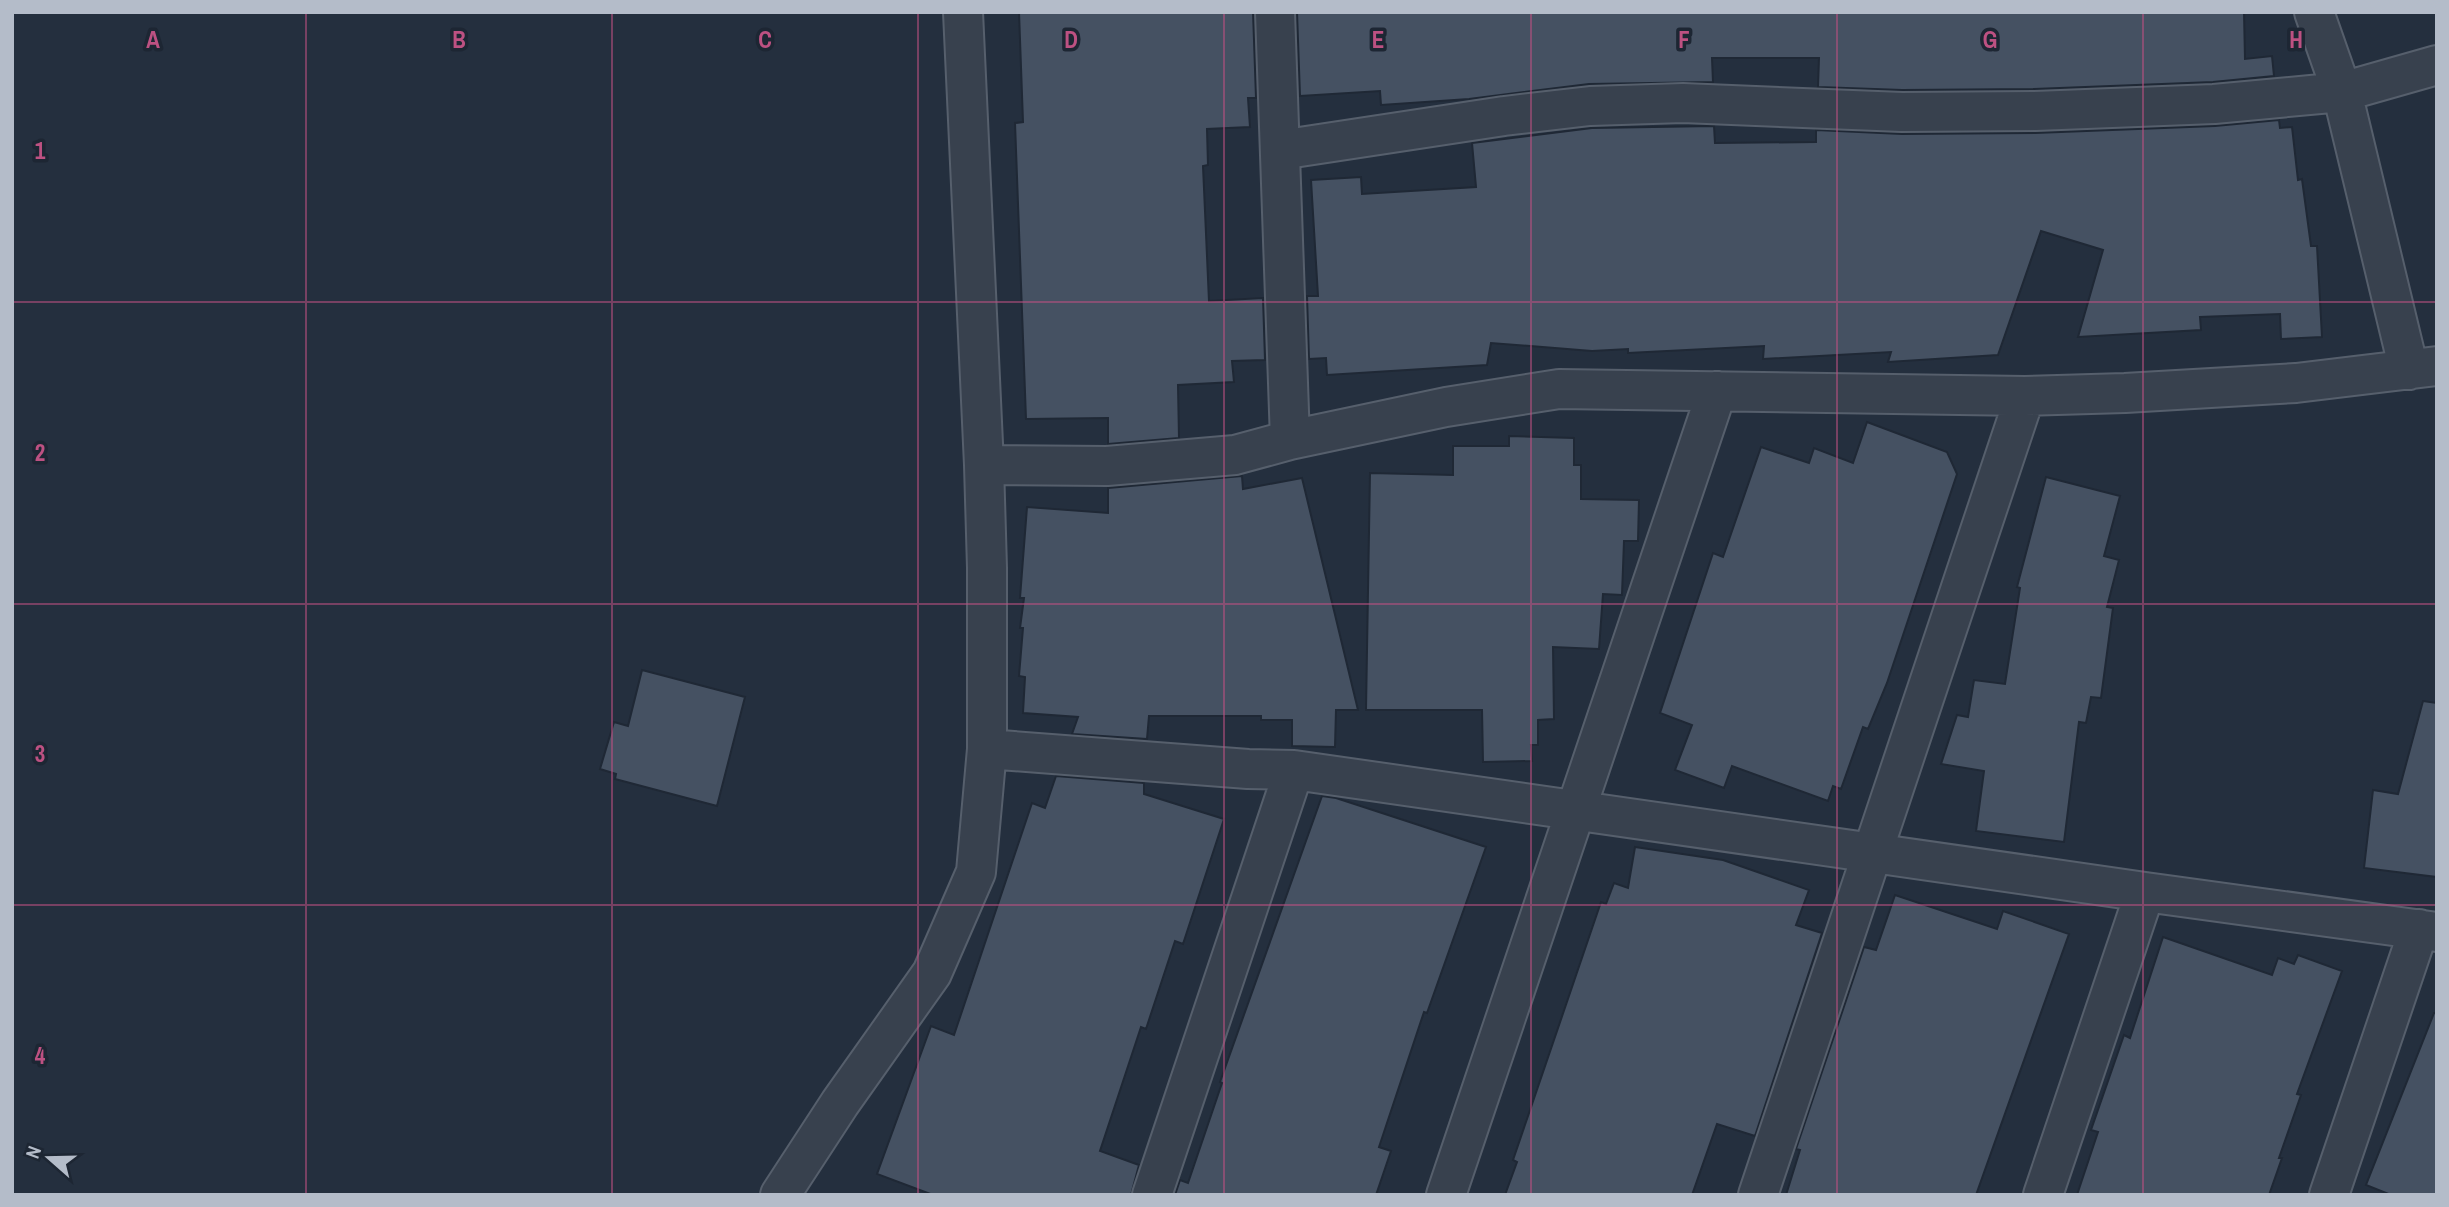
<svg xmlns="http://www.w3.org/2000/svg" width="2449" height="1207" viewBox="0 0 2449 1207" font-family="'Archivo Narrow',sans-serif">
<rect width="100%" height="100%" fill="#242f3e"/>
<path fill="#455162" stroke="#1f2835" stroke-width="2" d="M1019 12H1253L1256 98H1248L1250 127 1207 129 1208 165 1203 166 1209 301 1263 298 1265 360 1232 361 1234 382 1178 385 1179 438 1108 444V418L1026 419 1015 123 1023 122Z
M1297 12H2244L2245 59 2272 56 2274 76 2213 82 2034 89 1902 90 1818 87 1819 58H1712L1713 82 1589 84 1469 99 1381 105 1380 91 1300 96Z
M2279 120 2280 128 2292 127 2298 180 2302 179 2311 246H2317L2322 337 2281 339 2280 314 2200 317 2201 330 2078 337 2103 250 2041 231 1998 355 1888 362 1891 352 1763 359 1764 346 1628 353V349L1592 351 1491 343 1487 365 1327 375 1326 358 1309 359 1307 296H1318L1311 180 1361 177 1362 194 1476 187 1472 143 1592 128 1714 126 1715 143 1816 142V130L1902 134 2035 133 2215 126Z
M1867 422 1947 452 1957 474 1887 683 1868 729 1863 727 1841 789 1833 786 1828 801 1732 766 1724 788 1675 770 1692 725 1660 713 1713 553 1723 557 1761 447 1809 463 1814 448 1853 463Z
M1509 436 1574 438V465H1581V499L1639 500 1638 541H1624L1622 595 1603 594 1599 649 1553 647 1554 719 1538 720V745H1531L1532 761 1483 762 1482 710H1366L1370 473 1453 475V446H1509Z
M1242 476 1243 489 1302 478 1358 710H1336L1335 747 1292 746V720H1261V716H1149L1147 739 1072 734 1078 717 1023 713 1025 677 1019 676 1023 628H1020L1024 598H1020L1027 507 1108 513V488Z
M2046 477 2120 496 2104 556 2119 560 2107 607 2113 608 2101 698 2091 697 2086 723 2079 722 2064 842 1976 831 1984 771 1941 764 1957 715 1968 717 1974 680 2005 684 2020 588 2017 587Z
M642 670 745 697 717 806 615 779 616 774 600 769 614 722 628 726Z
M2423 701 2437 703V877L2364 868 2373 790 2398 794Z
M1056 776 1144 783V794L1224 819 1183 944 1175 941 1146 1029 1141 1027 1100 1151 1139 1165 1131 1195H933L877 1174 931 1026 954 1035 1032 803 1045 808Z
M1322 796 1336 798 1486 847 1427 1013 1424 1012 1379 1147 1391 1151 1376 1195H1175L1180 1180 1188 1183 1222 1083 1220 1082Z
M1635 847 1723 860 1809 890 1796 925 1822 933 1755 1136 1717 1124 1692 1195H1505L1517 1162 1513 1160 1601 902 1606 904 1614 883 1628 888Z
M1895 895 1997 929 2003 911 2069 934 1976 1195H1786L1800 1150 1796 1149 1864 947 1876 950Z
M2163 937 2272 975 2278 958 2294 964 2298 955 2342 971 2297 1094 2301 1095 2279 1158H2282L2269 1195H2077L2098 1132 2091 1130 2124 1035 2130 1038Z
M2434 1013H2437V1195H2391L2366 1185Z"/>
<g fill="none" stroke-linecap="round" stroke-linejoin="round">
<defs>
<path id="minor" d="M1275 12 1290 440
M2314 12 2342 92 2409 370
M1280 150 1504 116 1590 106 1683 103 1902 112 2035 111 2214 104 2342 92 2437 65
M984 465 1107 466 1235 455 1290 440 1446 407 1559 389 2025 396 2125 393 2296 383 2437 366
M987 749 1248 769 1294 770
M780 1195 840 1103 932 973 976 872 987 749V568L984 465 963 12
M1152 1195 1294 770 2145 892 2437 932
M1446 1195 1717 391
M1758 1195 2025 396
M2043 1195 2145 892
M2329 1195 2419 929"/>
</defs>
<use href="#minor" stroke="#565f6c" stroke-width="42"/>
<use href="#minor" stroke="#38414e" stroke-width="38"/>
</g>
<path fill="none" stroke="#bd5182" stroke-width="2" stroke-opacity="0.55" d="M306 12V1195M612 12V1195M918 12V1195M1224 12V1195M1531 12V1195M1837 12V1195M2143 12V1195M12 302H2437M12 604H2437M12 905H2437"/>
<g font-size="23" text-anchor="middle" font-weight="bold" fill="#bd5182" stroke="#1d2633" stroke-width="7" stroke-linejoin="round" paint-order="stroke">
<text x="153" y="48">A</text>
<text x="459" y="48">B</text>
<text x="765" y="48">C</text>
<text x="1071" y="48">D</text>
<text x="1378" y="48">E</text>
<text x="1684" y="48">F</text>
<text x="1990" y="48">G</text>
<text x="2296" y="48">H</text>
<text x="40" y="159">1</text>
<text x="40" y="461">2</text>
<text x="40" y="762">3</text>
<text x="40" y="1064">4</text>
</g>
<rect width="2449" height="1207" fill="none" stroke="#b4bcc9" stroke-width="28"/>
<g transform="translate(49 1158) rotate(290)" stroke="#1d2633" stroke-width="5" paint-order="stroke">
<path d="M0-5L12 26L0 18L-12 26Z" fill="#b4bcc9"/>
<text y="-10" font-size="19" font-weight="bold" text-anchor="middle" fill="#b4bcc9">N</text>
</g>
</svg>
